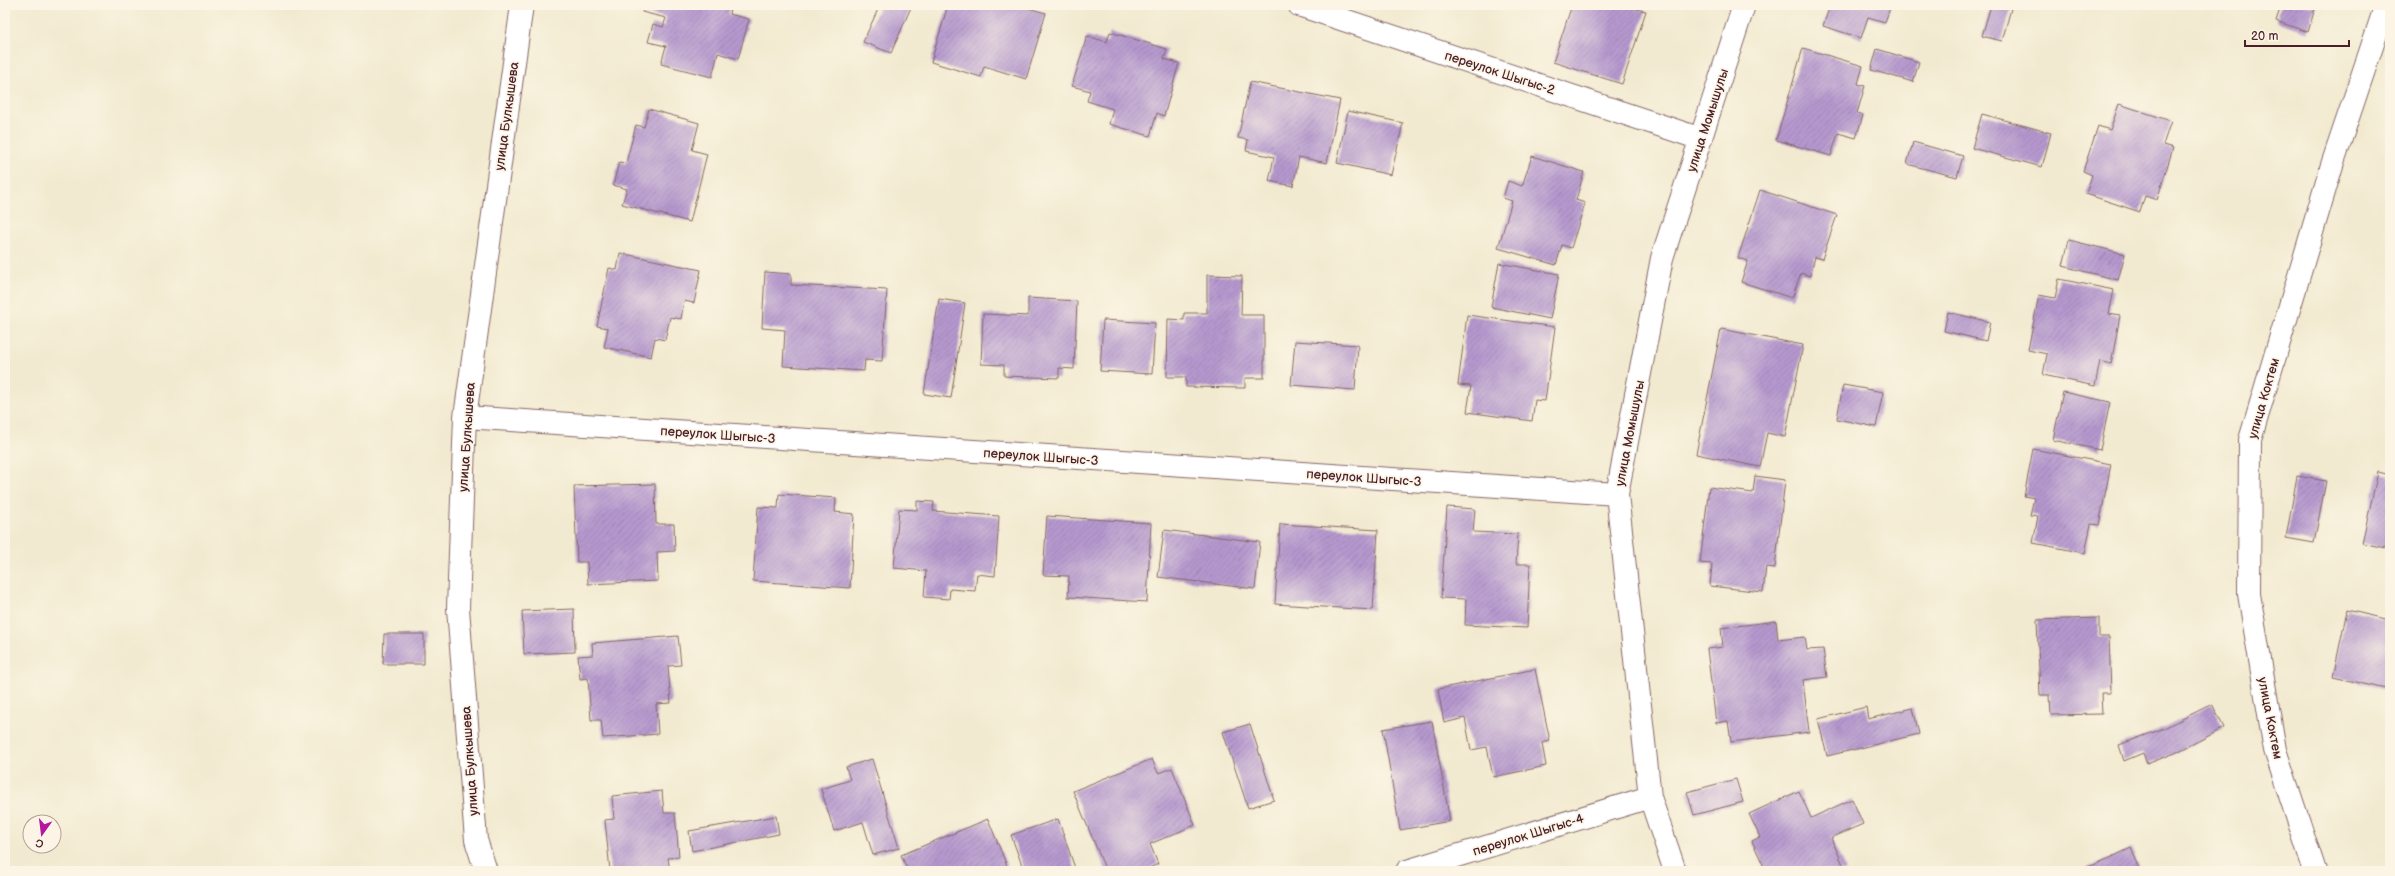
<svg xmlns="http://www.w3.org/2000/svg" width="2395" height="876" viewBox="0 0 2395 876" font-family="'Balsamiq Sans',sans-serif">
<defs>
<pattern id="building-hatch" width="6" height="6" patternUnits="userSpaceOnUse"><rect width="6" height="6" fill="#b599cf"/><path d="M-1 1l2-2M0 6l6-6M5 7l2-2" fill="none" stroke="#957ca8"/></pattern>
</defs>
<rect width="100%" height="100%" fill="#fcf5e5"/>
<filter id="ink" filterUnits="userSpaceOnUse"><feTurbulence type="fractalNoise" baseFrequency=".025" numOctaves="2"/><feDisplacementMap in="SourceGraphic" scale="8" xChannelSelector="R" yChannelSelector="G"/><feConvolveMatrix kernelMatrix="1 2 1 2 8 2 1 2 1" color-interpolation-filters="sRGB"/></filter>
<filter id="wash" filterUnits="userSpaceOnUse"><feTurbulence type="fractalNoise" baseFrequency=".012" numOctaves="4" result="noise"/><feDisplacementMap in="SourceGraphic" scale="16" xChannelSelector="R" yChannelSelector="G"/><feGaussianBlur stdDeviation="0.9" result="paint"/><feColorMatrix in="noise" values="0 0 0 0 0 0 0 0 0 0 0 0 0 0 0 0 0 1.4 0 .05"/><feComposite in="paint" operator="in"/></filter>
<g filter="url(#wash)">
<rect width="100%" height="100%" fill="#f2ead0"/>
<g id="blocks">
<path fill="url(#building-hatch)" d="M644 5H731L729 14 749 19 738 59 718 53 712 77 661 64 666 46 648 42 653 24 663 27 666 18 642 12Z
M880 5H912L891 53 863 42Z
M948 5H1017L1046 13 1026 79 984 66 981 77 931 62Z
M1572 5H1638L1636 9 1646 11 1622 84 1553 62Z
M1830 5H1891L1885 22 1868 17 1861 38 1823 26Z
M1991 5H2012L2002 41 1982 36Z
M2278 5H2316L2308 32 2276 21 2281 6Z
M1110 32 1167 49 1164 59 1179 63 1164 116 1157 113 1150 136 1109 124 1113 109 1087 101 1090 91 1072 86 1087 36 1107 42Z
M1803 48 1863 66 1858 84 1865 86 1857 113 1863 115 1856 138 1838 133 1831 156 1776 140Z
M1877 49 1919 62 1913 82 1871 70Z
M1250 82 1340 100 1327 163 1299 157 1293 186 1269 181 1274 157 1246 151 1248 140 1238 138Z
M2119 104 2171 121 2163 145 2173 148 2157 200 2145 196 2140 212 2086 194 2092 175 2083 171 2098 126 2110 130Z
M649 109 699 123 692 150 707 154 690 222 622 204 627 189 613 185 619 162 626 163 636 125 644 127Z
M1348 111 1403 123 1391 175 1337 163Z
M1982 114 2051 133 2042 167 1972 148Z
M1913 142 1963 156 1957 177 1907 164Z
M1532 156 1584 172 1576 200 1585 203 1571 248 1562 245 1556 265 1498 248 1512 201 1503 198 1508 181 1522 186Z
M1760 190 1837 215 1822 259 1815 257 1810 276 1801 273 1792 298 1741 282 1748 261 1738 258Z
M2069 240 2125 254 2118 280 2063 266Z
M620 253 701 270 694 303 684 301 681 319 670 317 665 340 655 338 651 357 604 347 608 328 597 326 609 268 617 270Z
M1499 263 1559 274 1550 319 1491 307Z
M765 272 791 274V285L887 290 882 361 865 360 864 371 783 366 785 330 762 328Z
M1207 275 1242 276 1241 315H1264V378H1245V388L1186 387V377H1167L1168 319 1184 320V313H1207Z
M2059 279 2114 290 2109 314 2120 316 2111 364 2100 361 2095 386 2043 375 2047 354 2028 350 2039 295 2055 298Z
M1028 298 1077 301 1074 369 1059 368V378L1004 376V365L981 364 983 314 1028 316Z
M939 299 965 303 951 398 924 394Z
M1948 312 1990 322 1986 341 1944 331Z
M1467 315 1555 327 1545 401 1535 400 1532 421 1467 412 1471 386 1458 385Z
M1103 320 1155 323 1152 374 1100 371Z
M1721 329 1803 345 1785 437 1767 433 1760 467 1696 454Z
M1295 341 1358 345 1355 390 1291 385Z
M1843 385 1883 392 1876 427 1837 419Z
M2063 392 2110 402 2100 450 2053 440Z
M2033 449 2111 464 2099 525 2091 524 2085 553 2033 543 2038 516 2030 515 2034 498 2024 496Z
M2378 472 2390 475V549L2362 543Z
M1755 476 1785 480 1775 568 1766 567 1763 592 1710 586 1712 564 1700 563 1709 487 1753 493Z
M2297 476 2326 481 2314 543 2286 538Z
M655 484 656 524H674L675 551 657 552 658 581 588 584 587 562H577L574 486Z
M779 494 836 498 835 512 854 514 850 588 753 581 758 507 778 508Z
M917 501 934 502 933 511 999 516 995 576 977 574 975 591 950 589 949 599 924 597 926 571 894 568 899 509 917 510Z
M1447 507 1475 509 1473 532 1518 534 1516 564H1530L1527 628 1465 625 1466 599 1441 598Z
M1047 516 1151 523 1147 602 1068 597 1069 576 1043 575Z
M1280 524 1378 530 1373 610 1275 604Z
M1164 530 1260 542 1255 589 1158 577Z
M574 609 575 652 524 654 522 611Z
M2347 610 2390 620V690L2333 677Z
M2099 618V637H2109L2111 693H2101L2102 714 2051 715 2050 695H2040L2037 620Z
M1776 621 1778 640 1805 637 1807 650 1823 649 1827 677 1803 680 1809 732 1731 742 1728 721 1716 723 1707 649 1723 647 1721 628Z
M384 634H424V664H383Z
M678 636 681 665 668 666 671 703 656 704 658 734 603 738 601 720H591L588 678 580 679 578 656 593 655 592 643Z
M1535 669 1550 741 1542 743 1546 766 1493 777 1487 747 1471 750 1465 718 1444 723 1438 689Z
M2212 704 2224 728 2175 753 2147 764 2143 753 2124 761 2119 745 2162 729Z
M1866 707 1868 719 1913 708 1919 734 1827 756 1818 719Z
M1432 721 1450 821 1400 830 1383 729Z
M1250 724 1274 800 1248 808 1223 732Z
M872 759 899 848 873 855 863 822 834 831 821 789 850 780 846 767Z
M1152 759 1158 773 1172 768 1195 825 1150 844 1158 864 1143 871H1106L1073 791Z
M1736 779 1743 802 1694 815 1687 792Z
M662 791 664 813H675L679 857 668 858 670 871H610L605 820 614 819 612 796Z
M1799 791 1811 818 1852 799 1863 824 1831 838 1846 871H1766L1752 841 1760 837 1749 814Z
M776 816 779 834 692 851 689 831Z
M988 819 1009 871H908L901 855Z
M1058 819 1076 871H1024L1011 835Z
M2131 848 2141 871H2079L2110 858Z"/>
</g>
</g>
<g filter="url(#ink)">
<use href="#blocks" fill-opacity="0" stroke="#856665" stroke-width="1"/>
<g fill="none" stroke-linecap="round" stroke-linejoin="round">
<defs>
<path id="minor" d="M1299 5 1701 139
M465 417 1617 494
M486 871 476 840 458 608 465 417 522 5
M1407 871 1650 797
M1675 871 1650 797 1617 494 1662 258 1744 5
M2315 871 2275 750 2249 594 2250 440 2332 165 2386 5"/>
</defs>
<use href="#minor" stroke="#856665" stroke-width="24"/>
<use href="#minor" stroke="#fff" stroke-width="22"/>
</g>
</g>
<g text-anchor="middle" stroke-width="3.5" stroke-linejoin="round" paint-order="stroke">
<g font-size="13" fill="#4a1f2b" stroke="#fcf5e5">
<text transform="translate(1500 72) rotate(18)" y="5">переулок Шыгыс-2</text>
<text transform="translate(506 116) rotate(-82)" y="5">улица Булкышева</text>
<text transform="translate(1707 120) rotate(-72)" y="5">улица Момышулы</text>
<text transform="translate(2263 398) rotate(-74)" y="5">улица Коктем</text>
<text transform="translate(1629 433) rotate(-79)" y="5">улица Момышулы</text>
<text transform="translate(718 434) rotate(4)" y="5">переулок Шыгыс-3</text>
<text transform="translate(466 437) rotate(-86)" y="5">улица Булкышева</text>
<text transform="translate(1041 456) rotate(4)" y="5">переулок Шыгыс-3</text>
<text transform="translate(1364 477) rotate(4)" y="5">переулок Шыгыс-3</text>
<text transform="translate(2271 718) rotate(79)" y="5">улица Коктем</text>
<text transform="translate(469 761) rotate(-94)" y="5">улица Булкышева</text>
<text transform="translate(1528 834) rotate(-17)" y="5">переулок Шыгыс-4</text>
</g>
</g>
<rect width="2395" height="876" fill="none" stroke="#fcf5e5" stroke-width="20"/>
<g transform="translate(42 834) rotate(194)"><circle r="19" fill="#fcf5e5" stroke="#b59f9b"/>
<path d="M0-3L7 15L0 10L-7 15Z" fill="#b5179e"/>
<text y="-6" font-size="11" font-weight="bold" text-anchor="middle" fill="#4a1f2b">С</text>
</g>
<path d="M2245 40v6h104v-6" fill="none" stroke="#4a1f2b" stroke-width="2"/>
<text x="2251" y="40" font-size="12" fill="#4a1f2b" stroke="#fcf5e5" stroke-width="3" paint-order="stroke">20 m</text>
</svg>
